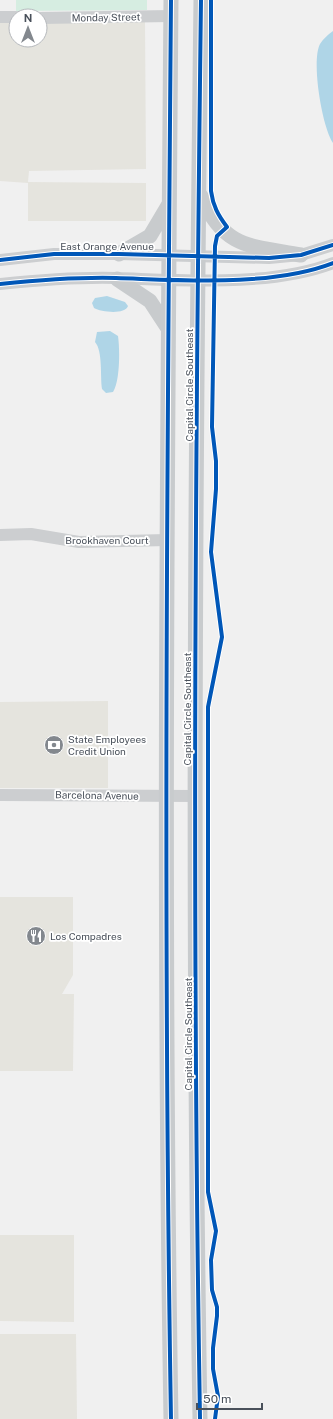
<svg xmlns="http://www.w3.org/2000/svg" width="333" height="1419" viewBox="0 0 333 1419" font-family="'Public Sans',sans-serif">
<rect width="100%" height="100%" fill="#f0f0f0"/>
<path fill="#e5e4de" d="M0 20H16V40H40V21H145L146 169 29 171 28 182 146 183V221H28V183L0 181Z
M108 701V788H0V702Z
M0 897H73V975L62 994H74L73 1071H0Z
M0 1235H74V1322L0 1321Z
M0 1334H76L77 1419H0Z"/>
<path fill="#d6ede1" d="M16 0H147V10L16 11Z"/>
<path fill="#afd5e7" d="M333 31V143C322 127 311 61 320 44 323 39 329 34 333 31Z
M107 296 125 302 128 306C125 315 101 312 94 308L92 303 95 298Z
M110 331 118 336C120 350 120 381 113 392L106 393 102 389C100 377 103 351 95 342L97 332Z"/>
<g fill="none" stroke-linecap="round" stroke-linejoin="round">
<path stroke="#ccced0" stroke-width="12" d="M0 17H16
M40 18 171 16
M0 260 54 254H119L269 258 301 255 333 245
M0 284C39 280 77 277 116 278 182 280 271 287 333 263
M0 535 31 534 79 542 167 540
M0 795 195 796"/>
<path stroke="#c8cbcd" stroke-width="15" d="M171 0C167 473 163 946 171 1419
M201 196C224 249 251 246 301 255
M119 254 150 236 169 204
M117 279 150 301 167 327
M200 1419C192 946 195 473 201 0"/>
<defs>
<path id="cycleway" d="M171 0C167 473 163 946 171 1419
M211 0V191C213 206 218 215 227 227L217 236 215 246 212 427 216 461V489L211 552 222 637 208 707V1192L216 1231 211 1260 212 1290 217 1307V1316L213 1348V1369L218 1396 215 1419
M0 260 54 254H119L269 258 301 255 333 245
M0 284C39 280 77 277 116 278 182 280 271 287 333 263
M200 1419C192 946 195 473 201 0"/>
</defs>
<use href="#cycleway" stroke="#fff" stroke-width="6"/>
<use href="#cycleway" stroke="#0057b8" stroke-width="4"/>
</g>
<defs>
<symbol id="bank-disc" viewBox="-11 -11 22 22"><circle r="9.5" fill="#83888e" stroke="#fff"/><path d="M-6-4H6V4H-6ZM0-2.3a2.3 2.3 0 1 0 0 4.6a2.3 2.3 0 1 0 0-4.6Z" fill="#fff"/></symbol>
<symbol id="restaurant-disc" viewBox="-11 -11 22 22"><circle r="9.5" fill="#83888e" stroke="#fff"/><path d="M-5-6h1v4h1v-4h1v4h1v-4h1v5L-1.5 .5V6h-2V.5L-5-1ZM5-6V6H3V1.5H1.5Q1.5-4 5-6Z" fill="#fff"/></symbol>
</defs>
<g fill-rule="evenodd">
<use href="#bank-disc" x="43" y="734" width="22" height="22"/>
<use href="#restaurant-disc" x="25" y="925" width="22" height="22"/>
</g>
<g text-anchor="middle" stroke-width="3.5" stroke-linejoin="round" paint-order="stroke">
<g font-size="10" fill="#49505a" stroke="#fff">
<text transform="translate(106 17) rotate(-1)" y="4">Monday Street</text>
<text x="107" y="250">East Orange Avenue</text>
<text transform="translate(189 385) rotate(-90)" y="4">Capital Circle Southeast</text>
<text x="107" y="544">Brookhaven Court</text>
<text transform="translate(187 709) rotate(-90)" y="4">Capital Circle Southeast</text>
<text transform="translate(97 795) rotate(1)" y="4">Barcelona Avenue</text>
<text transform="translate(188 1034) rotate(-90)" y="4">Capital Circle Southeast</text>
</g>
<g font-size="10" fill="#49505a" stroke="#fff" text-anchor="start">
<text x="68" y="743">State Employees<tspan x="68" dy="12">Credit Union</tspan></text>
<text x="50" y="940">Los Compadres</text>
</g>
</g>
<g transform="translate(28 28)"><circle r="19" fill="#ffffff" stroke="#b6b9bd"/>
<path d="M0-3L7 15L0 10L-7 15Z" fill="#83888e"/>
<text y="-6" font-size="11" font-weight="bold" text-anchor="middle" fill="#49505a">N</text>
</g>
<path d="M197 1403v6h65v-6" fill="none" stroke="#49505a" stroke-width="2"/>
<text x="203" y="1403" font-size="12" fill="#49505a" stroke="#ffffff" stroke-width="3" paint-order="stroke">50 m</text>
</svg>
